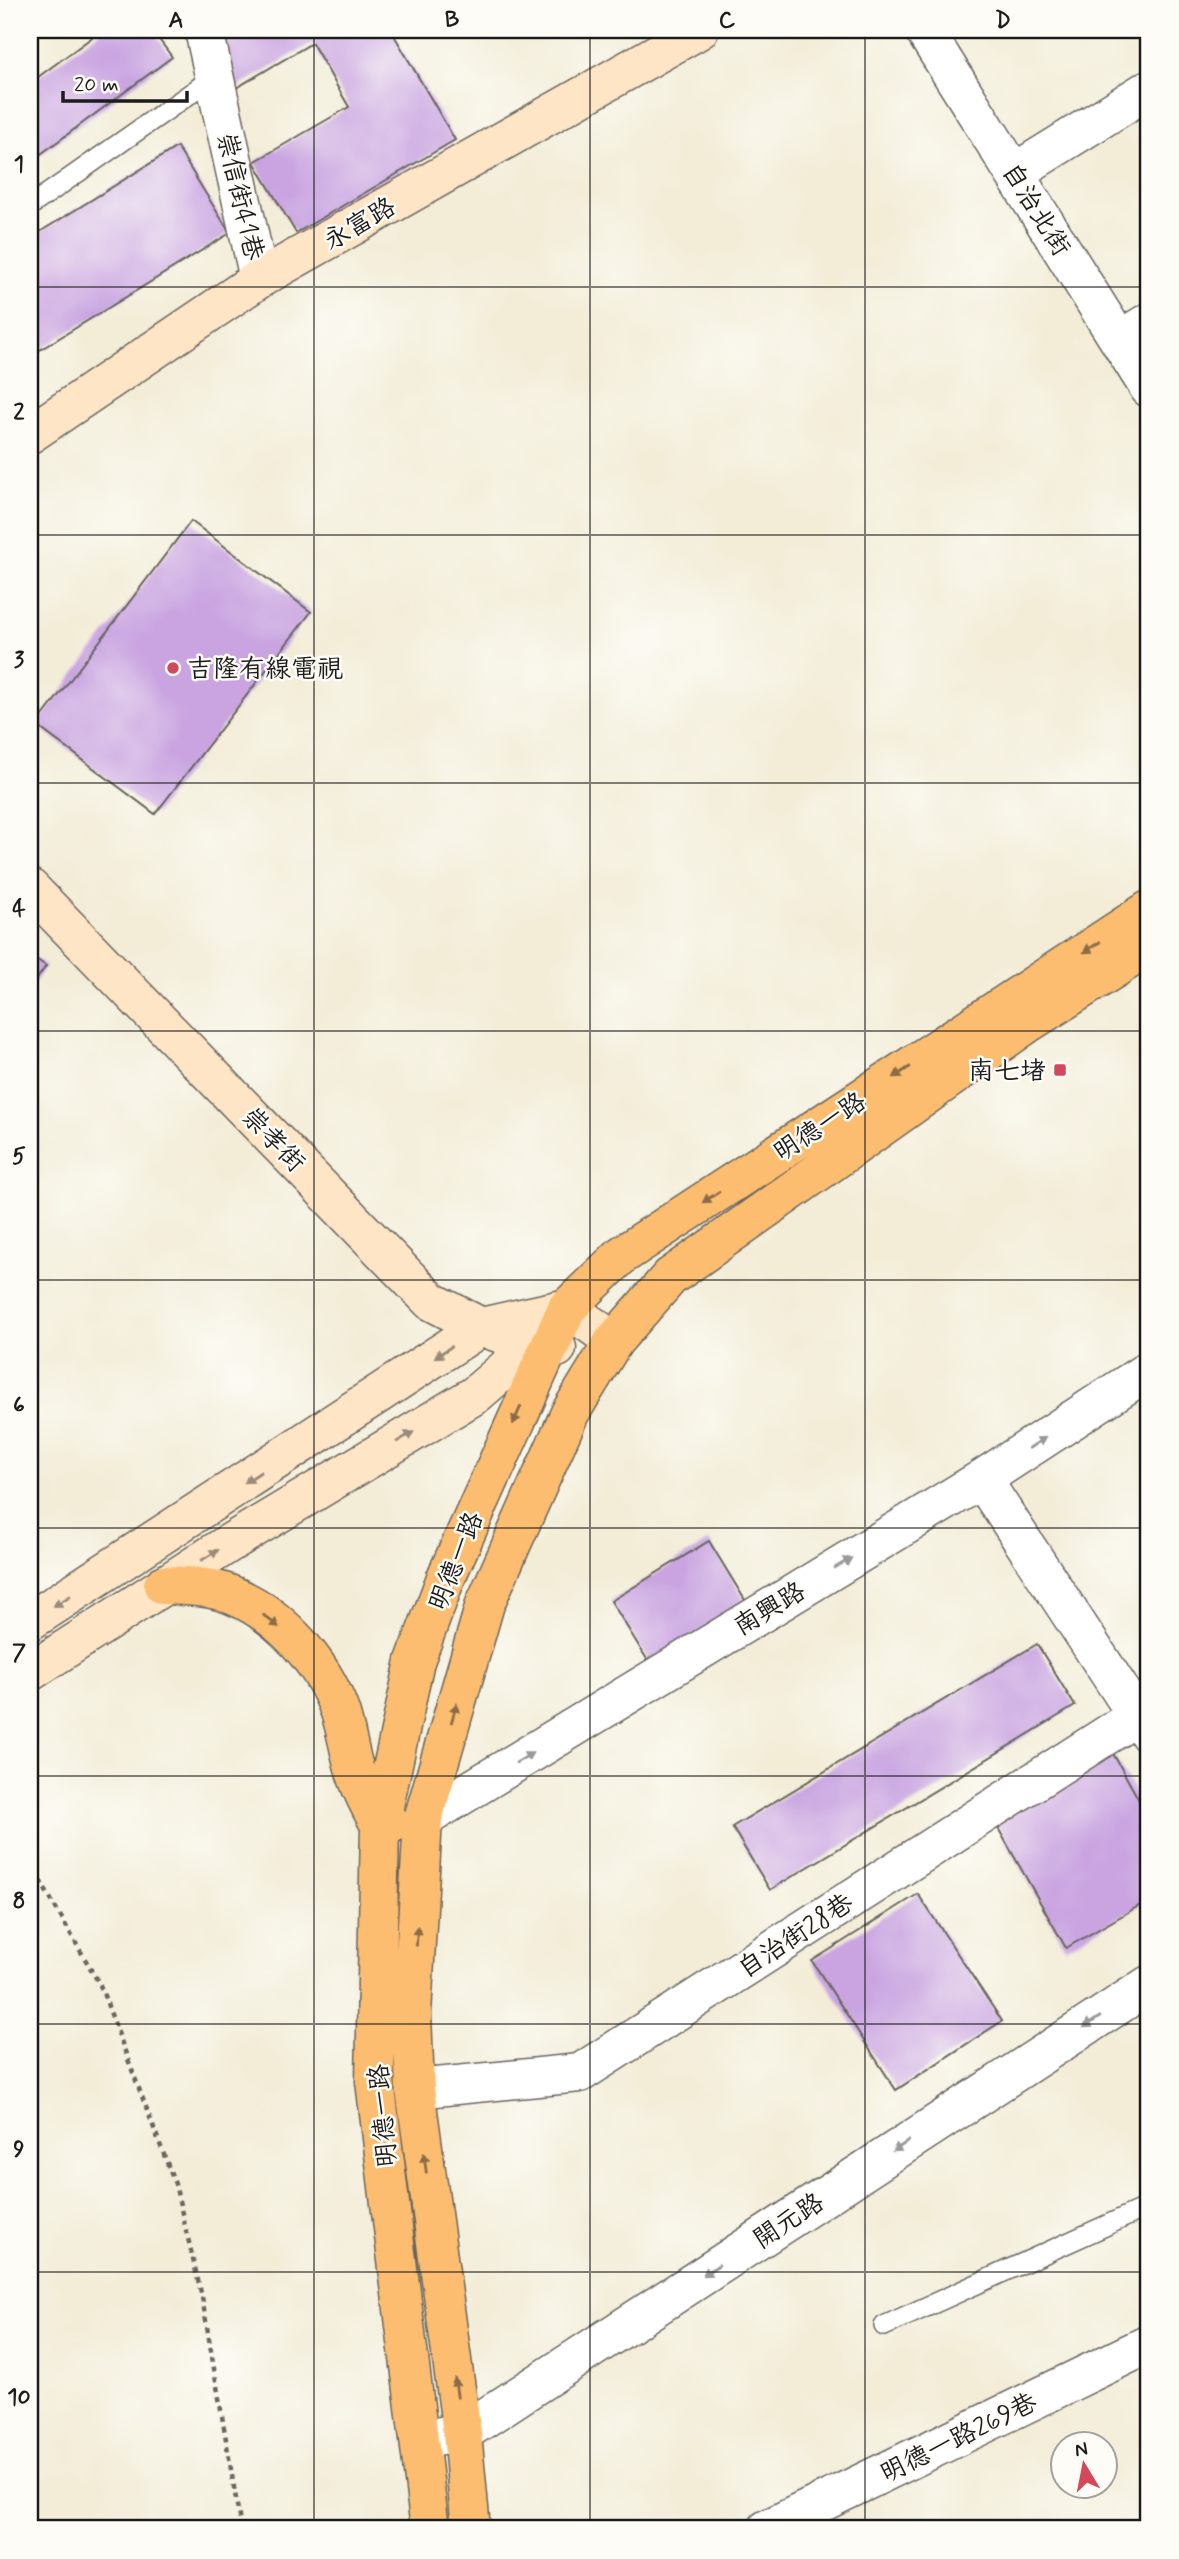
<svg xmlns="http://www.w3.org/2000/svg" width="1179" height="2559" viewBox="0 0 1179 2559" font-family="Mynerve,'LXGW WenKai TC',sans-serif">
<rect width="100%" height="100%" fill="#fdfcf7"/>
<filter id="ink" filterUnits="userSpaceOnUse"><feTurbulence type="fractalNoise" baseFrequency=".0143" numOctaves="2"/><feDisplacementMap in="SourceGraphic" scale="14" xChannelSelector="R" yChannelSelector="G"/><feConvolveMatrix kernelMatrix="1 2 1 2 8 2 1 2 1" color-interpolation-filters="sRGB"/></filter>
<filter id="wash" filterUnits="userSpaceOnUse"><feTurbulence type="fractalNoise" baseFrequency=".00686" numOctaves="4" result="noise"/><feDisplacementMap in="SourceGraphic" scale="28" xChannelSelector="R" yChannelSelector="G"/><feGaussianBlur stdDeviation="1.57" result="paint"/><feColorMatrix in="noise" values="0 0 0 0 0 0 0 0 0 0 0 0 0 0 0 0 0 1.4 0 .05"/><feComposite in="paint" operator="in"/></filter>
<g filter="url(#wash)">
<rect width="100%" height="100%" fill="#f3edd8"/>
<g id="blocks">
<path fill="#c9a4e1" d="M102 30H152L172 57 30 162V83Z
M194 30H391L455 140 296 233 254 162 349 107 312 43 226 94Z
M177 147 230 233 30 356V238Z
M191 521 311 612 155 814 36 725Z
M30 955 46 966 30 989Z
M709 1541 751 1610 653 1669 611 1601Z
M1037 1644 1075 1706 770 1890 732 1827Z
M1110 1748 1149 1818V1900L1066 1948 990 1814Z
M918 1894 1002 2021 896 2090 812 1961Z
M1143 2523 1146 2529H1129Z"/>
</g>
</g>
<g filter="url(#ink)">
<use href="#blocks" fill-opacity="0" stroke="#67655e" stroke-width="2"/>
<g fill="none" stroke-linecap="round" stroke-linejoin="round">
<defs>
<path id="lane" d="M30 206 214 77
M884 2326 1149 2206"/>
<path id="street" d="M204 30 259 279
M924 30 1149 388
M1014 173 1149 89
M1119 340 1149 322
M982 1479 1149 1734
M423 1819 982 1479 1149 1370
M415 2089 580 2073 1149 1708
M421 2439 462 2433 1149 1985
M767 2529 1149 2344"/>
<path id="secondary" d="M30 434 259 279 699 30
M30 888 431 1301 481 1327 546 1349
M30 1621 481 1327 567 1308 614 1341
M30 1672 228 1544 475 1395 511 1364 557 1348"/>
<path id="primary" d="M163 1585C186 1586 210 1586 232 1595 280 1614 321 1661 339 1709 347 1731 349 1755 357 1777 363 1794 371 1809 380 1825L391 1824
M430 2529 375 2081 380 1825 415 1661 447 1575 567 1308 622 1255 1149 910
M471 2529 462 2433 415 2089 412 2014 423 1819 485 1604 570 1413 614 1341 670 1277 1027 1024 1149 947"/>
</defs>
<use href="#lane" stroke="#67655e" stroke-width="22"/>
<use href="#street" stroke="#67655e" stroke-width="41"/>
<use href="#secondary" stroke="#67655e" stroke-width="41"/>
<use href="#primary" stroke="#67655e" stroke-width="41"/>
<path stroke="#67655e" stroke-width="4.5" stroke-dasharray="5 5" stroke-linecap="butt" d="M30 1863 100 1985 175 2184 202 2297 241 2529"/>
<use href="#lane" stroke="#fff" stroke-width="19"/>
<use href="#street" stroke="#fff" stroke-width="38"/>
<use href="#secondary" stroke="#fee5c5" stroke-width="38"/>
<use href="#primary" stroke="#fcbd6f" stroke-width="38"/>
</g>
<defs><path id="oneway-solid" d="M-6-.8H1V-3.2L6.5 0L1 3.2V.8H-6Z" transform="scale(1.75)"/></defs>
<g fill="#8c6c46">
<use href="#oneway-solid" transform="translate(1092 947) rotate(147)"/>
<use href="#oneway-solid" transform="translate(902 1072) rotate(147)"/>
<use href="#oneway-solid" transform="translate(711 1197) rotate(147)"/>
<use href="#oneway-solid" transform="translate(517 1415) rotate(114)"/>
<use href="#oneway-solid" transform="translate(271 1621) rotate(38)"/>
<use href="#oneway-solid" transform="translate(454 1713) rotate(-74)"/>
<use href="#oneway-solid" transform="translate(417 1936) rotate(-87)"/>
<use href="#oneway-solid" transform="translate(425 2163) rotate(-98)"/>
<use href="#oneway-solid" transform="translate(456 2388) rotate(-98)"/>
</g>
<g fill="#988b79">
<use href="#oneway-solid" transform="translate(443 1352) rotate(147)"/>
<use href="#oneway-solid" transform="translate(405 1437) rotate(-31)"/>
<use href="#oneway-solid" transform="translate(253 1477) rotate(147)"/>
<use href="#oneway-solid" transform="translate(210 1555) rotate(-32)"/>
<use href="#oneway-solid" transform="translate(62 1601) rotate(148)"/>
</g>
<g fill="#999">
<use href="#oneway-solid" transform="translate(1037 1443) rotate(-33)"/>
<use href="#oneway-solid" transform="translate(843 1563) rotate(-31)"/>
<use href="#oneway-solid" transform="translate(524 1758) rotate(-31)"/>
<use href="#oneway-solid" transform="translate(1092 2022) rotate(147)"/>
<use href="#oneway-solid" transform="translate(901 2146) rotate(147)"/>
<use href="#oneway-solid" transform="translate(711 2270) rotate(147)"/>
</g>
</g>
<path fill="none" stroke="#1c1c1c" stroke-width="2" stroke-opacity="0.55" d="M314 30V2529M590 30V2529M865 30V2529M30 287H1149M30 535H1149M30 783H1149M30 1031H1149M30 1280H1149M30 1528H1149M30 1776H1149M30 2024H1149M30 2272H1149"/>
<g fill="#d1495b" stroke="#fdfcf7" stroke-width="2.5">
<circle cx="173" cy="668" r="7"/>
<rect x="1053" y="1063" width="14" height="14" rx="3.5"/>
</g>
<g text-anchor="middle" stroke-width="5" stroke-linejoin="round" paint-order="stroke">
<g font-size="26" fill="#1c1c1c" stroke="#fdfcf7">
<text transform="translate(241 196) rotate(77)" y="9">崇信街41巷</text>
<text transform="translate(1037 209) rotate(58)" y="9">自治北街</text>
<text transform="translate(359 223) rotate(-30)" y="9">永富路</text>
<text transform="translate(819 1126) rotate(-33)" y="9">明德一路</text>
<text transform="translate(274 1139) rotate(46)" y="9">崇孝街</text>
<text transform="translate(455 1561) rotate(-68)" y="9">明德一路</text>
<text transform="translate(769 1608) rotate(-31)" y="9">南興路</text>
<text transform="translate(795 1935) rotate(-33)" y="9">自治街28巷</text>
<text transform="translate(382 2116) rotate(-95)" y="9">明德一路</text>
<text transform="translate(788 2220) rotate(-33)" y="9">開元路</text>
<text transform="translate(958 2437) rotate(-26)" y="9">明德一路269巷</text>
</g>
<g font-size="26" fill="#1c1c1c" stroke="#fdfcf7" text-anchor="start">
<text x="187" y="677">吉隆有線電視</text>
<text x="1046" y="1079" text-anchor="end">南七堵</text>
</g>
</g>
<rect width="1179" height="2559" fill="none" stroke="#fdfcf7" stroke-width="77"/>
<g transform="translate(1084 2465) rotate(350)"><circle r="33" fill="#fdfcf7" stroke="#a3a29f" stroke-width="2"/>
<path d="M0-5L12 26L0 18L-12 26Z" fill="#d1495b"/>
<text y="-10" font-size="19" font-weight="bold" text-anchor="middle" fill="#1c1c1c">N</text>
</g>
<path d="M63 91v10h124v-10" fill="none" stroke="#1c1c1c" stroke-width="3.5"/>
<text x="74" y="91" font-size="21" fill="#1c1c1c" stroke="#fdfcf7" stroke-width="5" paint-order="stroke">20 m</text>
<rect x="38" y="38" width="1102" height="2482" fill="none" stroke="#1c1c1c" stroke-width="2.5"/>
<g font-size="23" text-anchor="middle" font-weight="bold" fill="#1c1c1c">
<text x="176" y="27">A</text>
<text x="452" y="27">B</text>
<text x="727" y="27">C</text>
<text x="1003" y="27">D</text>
<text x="19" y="171">1</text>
<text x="19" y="419">2</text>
<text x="19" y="667">3</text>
<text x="19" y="915">4</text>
<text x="19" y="1163">5</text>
<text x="19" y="1412">6</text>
<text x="19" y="1660">7</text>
<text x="19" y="1908">8</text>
<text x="19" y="2156">9</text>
<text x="19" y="2404">10</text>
</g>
</svg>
